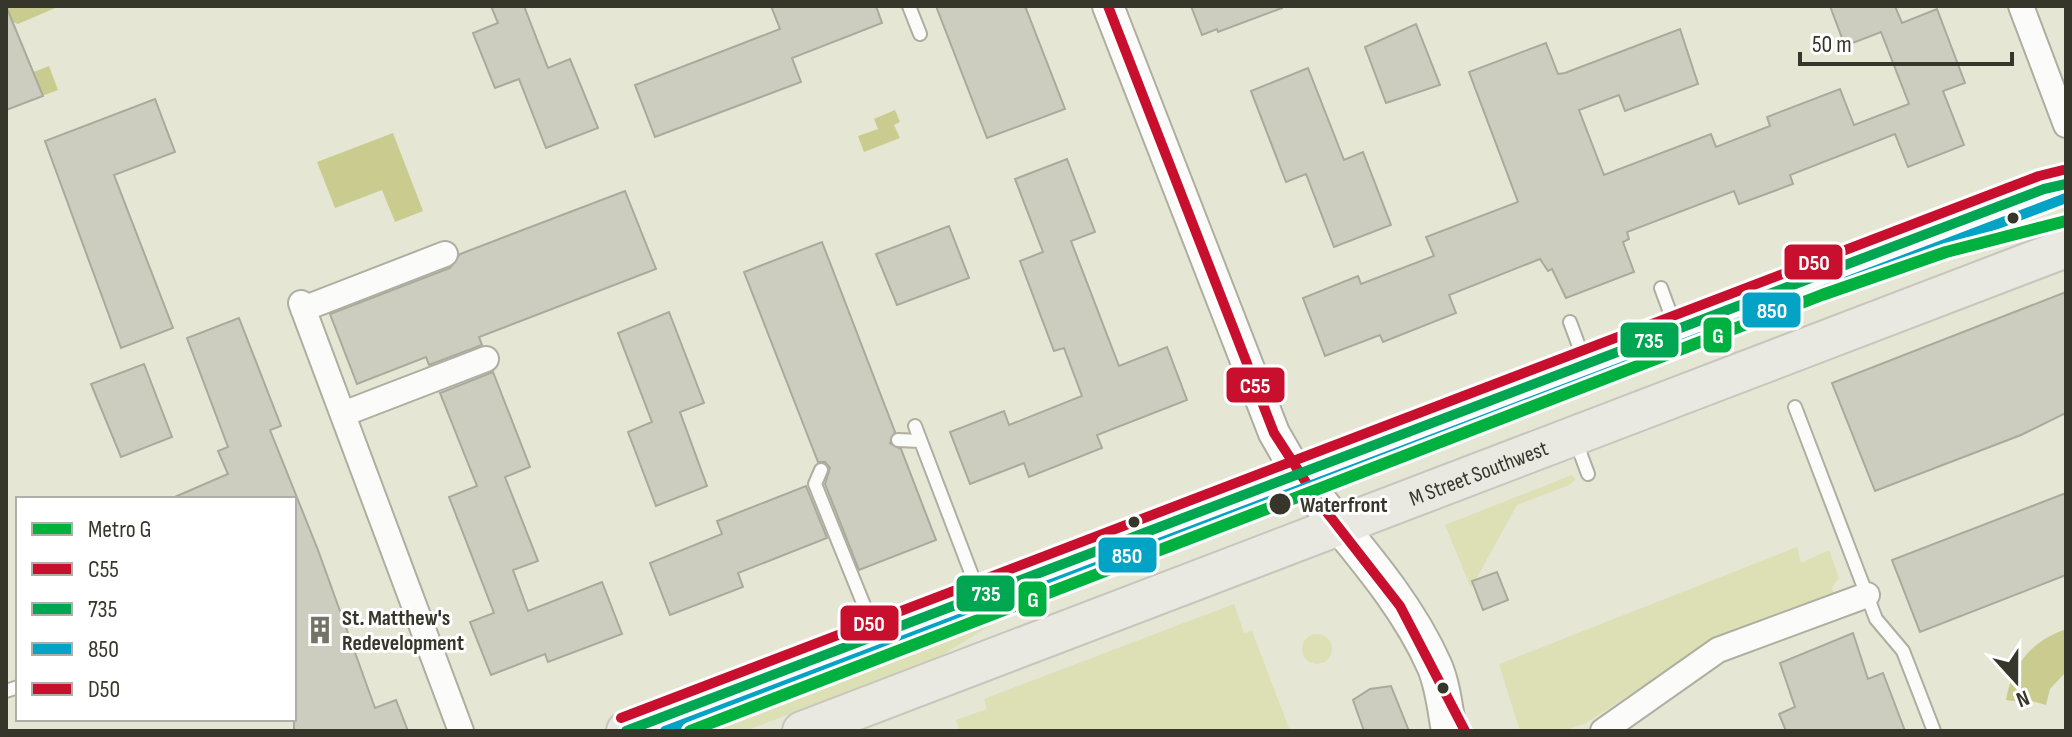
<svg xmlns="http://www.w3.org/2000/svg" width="2072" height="737" viewBox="0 0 2072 737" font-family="'Sofia Sans Condensed',sans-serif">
<rect width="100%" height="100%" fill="#e5e6d4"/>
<path fill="#dddfb5" d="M1572 475 1575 480 1569 485 1517 505 1471 588 1445 525Z
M1232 520 1240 524 1012 612 937 658 745 731H717L810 681Z
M1797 547 1801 563 1829 550 1839 578 1832 587 1833 593 1714 640 1586 723 1563 731H1520L1499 664Z
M1234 604 1244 633 1252 631 1290 731H960L956 720 987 709 984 699Z
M1302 649a15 15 0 1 1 30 0a15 15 0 1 1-30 0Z"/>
<path fill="#cacc8f" d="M6 6H60L18 24 6 19Z
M49 66 58 90 12 107 6 83Z
M895 110 900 122 894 125 900 138 864 152 858 136 878 129 874 119Z
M393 133 423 211 395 222 382 190 335 208 317 162Z
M2066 629V672L2050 689 2046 705 2022 698 2021 702 2006 700C2012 664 2032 641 2066 629Z"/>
<path fill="#cccdbf" stroke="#a9aa9c" stroke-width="2" d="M6 6 43 96 6 110Z
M491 6H524L548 68 570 59 598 128 546 148 519 79 495 88 473 33 498 23Z
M771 6H876L882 23 792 58 801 82 655 137 635 85 780 29Z
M936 6H1025L1065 109 987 138Z
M1191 6H1282V8L1218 32 1217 29 1202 35Z
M1830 6H1895L1902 23 1937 9 1965 83 1943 91 1964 145 1908 167 1895 134 1790 175 1793 184 1739 204 1734 191 1627 232 1629 239 1623 242 1634 272 1566 298 1552 269 1548 271 1540 259 1449 295 1456 313 1383 342 1380 335 1325 356 1303 298 1358 276 1361 284 1434 256 1426 237 1518 202 1469 72 1546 43 1558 74 1565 73 1680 29 1698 84 1625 111 1619 95 1579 110 1604 175 1711 134 1716 147 1770 126 1767 117 1840 89 1854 125 1909 104 1881 32 1845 46Z
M1416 24 1440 85 1386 103 1365 47Z
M1308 68 1344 160 1363 152 1391 225 1334 247 1306 174 1286 182 1251 91Z
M155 99 175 152 114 175 173 328 121 348 45 141Z
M1067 159 1095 232 1071 241 1119 366 1167 347 1187 400 1097 435 1102 448 1029 477 1024 463 970 484 950 432 1004 411 1009 425 1082 396 1064 348 1054 351 1020 261 1043 252 1015 179Z
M625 191 656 269 479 337 482 345 429 365 426 357 357 384 330 314 450 268 460 254Z
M949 226 969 278 897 305 876 254Z
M822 242 895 432 890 443 901 449 936 540 859 570 825 484 830 468 825 462H818L744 272Z
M2066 292V413L2021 435 1875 491 1832 383Z
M669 312 704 403 680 412 707 486 656 506 628 432 652 422 618 333Z
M239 318 281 426 270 430 318 550 375 708 396 700 408 731H294V499H170L228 474 218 451 228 447 187 338Z
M144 364 172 437 121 457 91 384Z
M493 372 530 467 505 477 538 561 513 570 528 611 602 582 622 634 548 662 545 654 491 675 470 622 494 613 449 497 477 486 440 393Z
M806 486 827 538 738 573 743 587 670 615 650 563 722 534 717 521Z
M2066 493V575L1920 632 1892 560Z
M1497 572 1508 600 1483 610 1472 581Z
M1853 633 1868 679 1883 673 1905 731H1786L1779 714 1795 707 1780 663Z
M1391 686 1409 731H1364L1353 700 1370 689Z"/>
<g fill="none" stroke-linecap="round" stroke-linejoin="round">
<defs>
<path id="service" d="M909 6 920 34
M1661 288 1675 326
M1570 322 1584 360
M1795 407 1876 619 1903 651 1934 731
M915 426 978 591
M1575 439 1588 474
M898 440 920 441
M821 470 815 484 874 630
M6 691 18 687"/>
<path id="minor" d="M2021 6 2066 125
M301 303 461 731
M303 309 445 254
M343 414 486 359
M1603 731 1718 650 1867 595"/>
<path id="tertiary" d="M1108 6 1274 433 1297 473"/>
<path id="secondary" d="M1297 473C1344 535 1402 593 1434 665 1443 685 1445 709 1449 731"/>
<g id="primary">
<path d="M626 731 2044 189 2066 184"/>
<path id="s1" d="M802 731 2066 248"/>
</g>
</defs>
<use href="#service" stroke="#aeaea1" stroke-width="16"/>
<use href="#minor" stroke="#aeaea1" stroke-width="28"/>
<use href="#tertiary" stroke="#aeaea1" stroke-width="34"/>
<use href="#secondary" stroke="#aeaea1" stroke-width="38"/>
<use href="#primary" stroke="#c6c6bd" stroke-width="42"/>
<use href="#service" stroke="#fbfbf9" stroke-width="12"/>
<use href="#minor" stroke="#fbfbf9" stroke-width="24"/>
<use href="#tertiary" stroke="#fbfbf9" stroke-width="30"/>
<use href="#secondary" stroke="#fbfbf9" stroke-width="34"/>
<use href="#primary" stroke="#e9e9e2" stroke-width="38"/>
<defs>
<path id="bus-1" d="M1108 6 1274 433 1318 501 1400 606 1465 731"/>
<path id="bus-2" d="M626 731 2044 189 2066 184"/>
<path id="bus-3" d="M665 731 2066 198"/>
<path id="bus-4" d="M621 718 2039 176 2063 170"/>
</defs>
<use href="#bus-1" stroke="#fff" stroke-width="16"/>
<use href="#bus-2" stroke="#fff" stroke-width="16"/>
<use href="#bus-3" stroke="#fff" stroke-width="16"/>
<use href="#bus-4" stroke="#fff" stroke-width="16"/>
<use href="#bus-1" stroke="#c8102e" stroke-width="10"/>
<use href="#bus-2" stroke="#00a651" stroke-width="10"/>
<use href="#bus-3" stroke="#03a3c6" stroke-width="10"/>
<use href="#bus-4" stroke="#c8102e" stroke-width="10"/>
<defs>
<path id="metro-1" d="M690 731 1822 295 1946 252 2066 221"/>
</defs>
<use href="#metro-1" stroke="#fff" stroke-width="18"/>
<use href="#metro-1" stroke="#00b140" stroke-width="12"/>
</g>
<defs>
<symbol id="building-bare" viewBox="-9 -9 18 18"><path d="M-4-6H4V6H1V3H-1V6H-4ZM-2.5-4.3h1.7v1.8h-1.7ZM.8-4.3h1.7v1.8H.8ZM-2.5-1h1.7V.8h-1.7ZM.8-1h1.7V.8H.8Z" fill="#737466" stroke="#fff" stroke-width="2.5" paint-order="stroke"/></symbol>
</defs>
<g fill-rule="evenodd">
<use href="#building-bare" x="300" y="610" width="40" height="40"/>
</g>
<g fill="#36362a" stroke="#fff" stroke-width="3">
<circle cx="2013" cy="218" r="7"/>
<circle cx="1280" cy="504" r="12"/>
<circle cx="1134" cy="522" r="7"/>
<circle cx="1443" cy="688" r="7"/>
</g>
<g text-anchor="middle" stroke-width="6" stroke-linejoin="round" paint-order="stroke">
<g font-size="22" fill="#36362a" stroke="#fff">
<text dy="8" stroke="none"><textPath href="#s1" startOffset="724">M Street Southwest</textPath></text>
</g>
<g font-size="22" font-weight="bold" fill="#36362a" stroke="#fff" text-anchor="start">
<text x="1300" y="512">Waterfront</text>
</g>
<g font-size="22" font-weight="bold" fill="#36362a" stroke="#fff" text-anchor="start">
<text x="342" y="625">St. Matthew's<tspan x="342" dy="25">Redevelopment</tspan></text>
</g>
</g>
<g stroke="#fff" stroke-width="3">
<rect x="1783" y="243" width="61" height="38" rx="8" fill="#c8102e"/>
<rect x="1741" y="291" width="61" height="38" rx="8" fill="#03a3c6"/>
<rect x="1702" y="316" width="31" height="38" rx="8" fill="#00b140"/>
<rect x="1619" y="321" width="61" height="38" rx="8" fill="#00a651"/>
<rect x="1225" y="366" width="61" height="38" rx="8" fill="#c8102e"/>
<rect x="1097" y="536" width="61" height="38" rx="8" fill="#03a3c6"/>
<rect x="955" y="574" width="61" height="39" rx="8" fill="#00a651"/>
<rect x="1017" y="580" width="31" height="38" rx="8" fill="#00b140"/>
<rect x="839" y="604" width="61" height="38" rx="8" fill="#c8102e"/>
</g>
<g font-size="22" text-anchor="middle" font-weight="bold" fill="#fff">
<text x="1814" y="270">D50</text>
<text x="1772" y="318">850</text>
<text x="1718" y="343">G</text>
<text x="1649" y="348">735</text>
<text x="1255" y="393">C55</text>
<text x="1127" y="563">850</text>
<text x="986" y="601">735</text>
<text x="1033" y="607">G</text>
<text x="869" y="631">D50</text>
</g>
<rect width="2072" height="737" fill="none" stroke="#36362a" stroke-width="16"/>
<rect x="16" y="497" width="280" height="224" fill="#ffffff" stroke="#afafaa" stroke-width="2"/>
<rect x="32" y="523" width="40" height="12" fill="#00b140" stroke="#afafaa" stroke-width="2"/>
<text x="88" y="537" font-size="24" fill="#36362a">Metro G</text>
<rect x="32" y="563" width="40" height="12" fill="#c8102e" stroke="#afafaa" stroke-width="2"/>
<text x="88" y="577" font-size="24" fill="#36362a">C55</text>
<rect x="32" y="603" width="40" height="12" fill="#00a651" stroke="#afafaa" stroke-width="2"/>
<text x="88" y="617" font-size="24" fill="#36362a">735</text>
<rect x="32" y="643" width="40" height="12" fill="#03a3c6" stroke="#afafaa" stroke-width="2"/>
<text x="88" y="657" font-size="24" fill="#36362a">850</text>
<rect x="32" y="683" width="40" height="12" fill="#c8102e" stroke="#afafaa" stroke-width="2"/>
<text x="88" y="697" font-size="24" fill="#36362a">D50</text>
<g transform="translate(2016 681) rotate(159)" stroke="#ffffff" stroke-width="6" paint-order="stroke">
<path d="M0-6L14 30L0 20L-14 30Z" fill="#36362a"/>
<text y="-12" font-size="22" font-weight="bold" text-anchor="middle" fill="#36362a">N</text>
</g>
<path d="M1800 52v12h212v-12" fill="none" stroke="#36362a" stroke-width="4"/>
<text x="1812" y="52" font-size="24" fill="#36362a" stroke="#ffffff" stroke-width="6" paint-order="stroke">50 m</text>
</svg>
